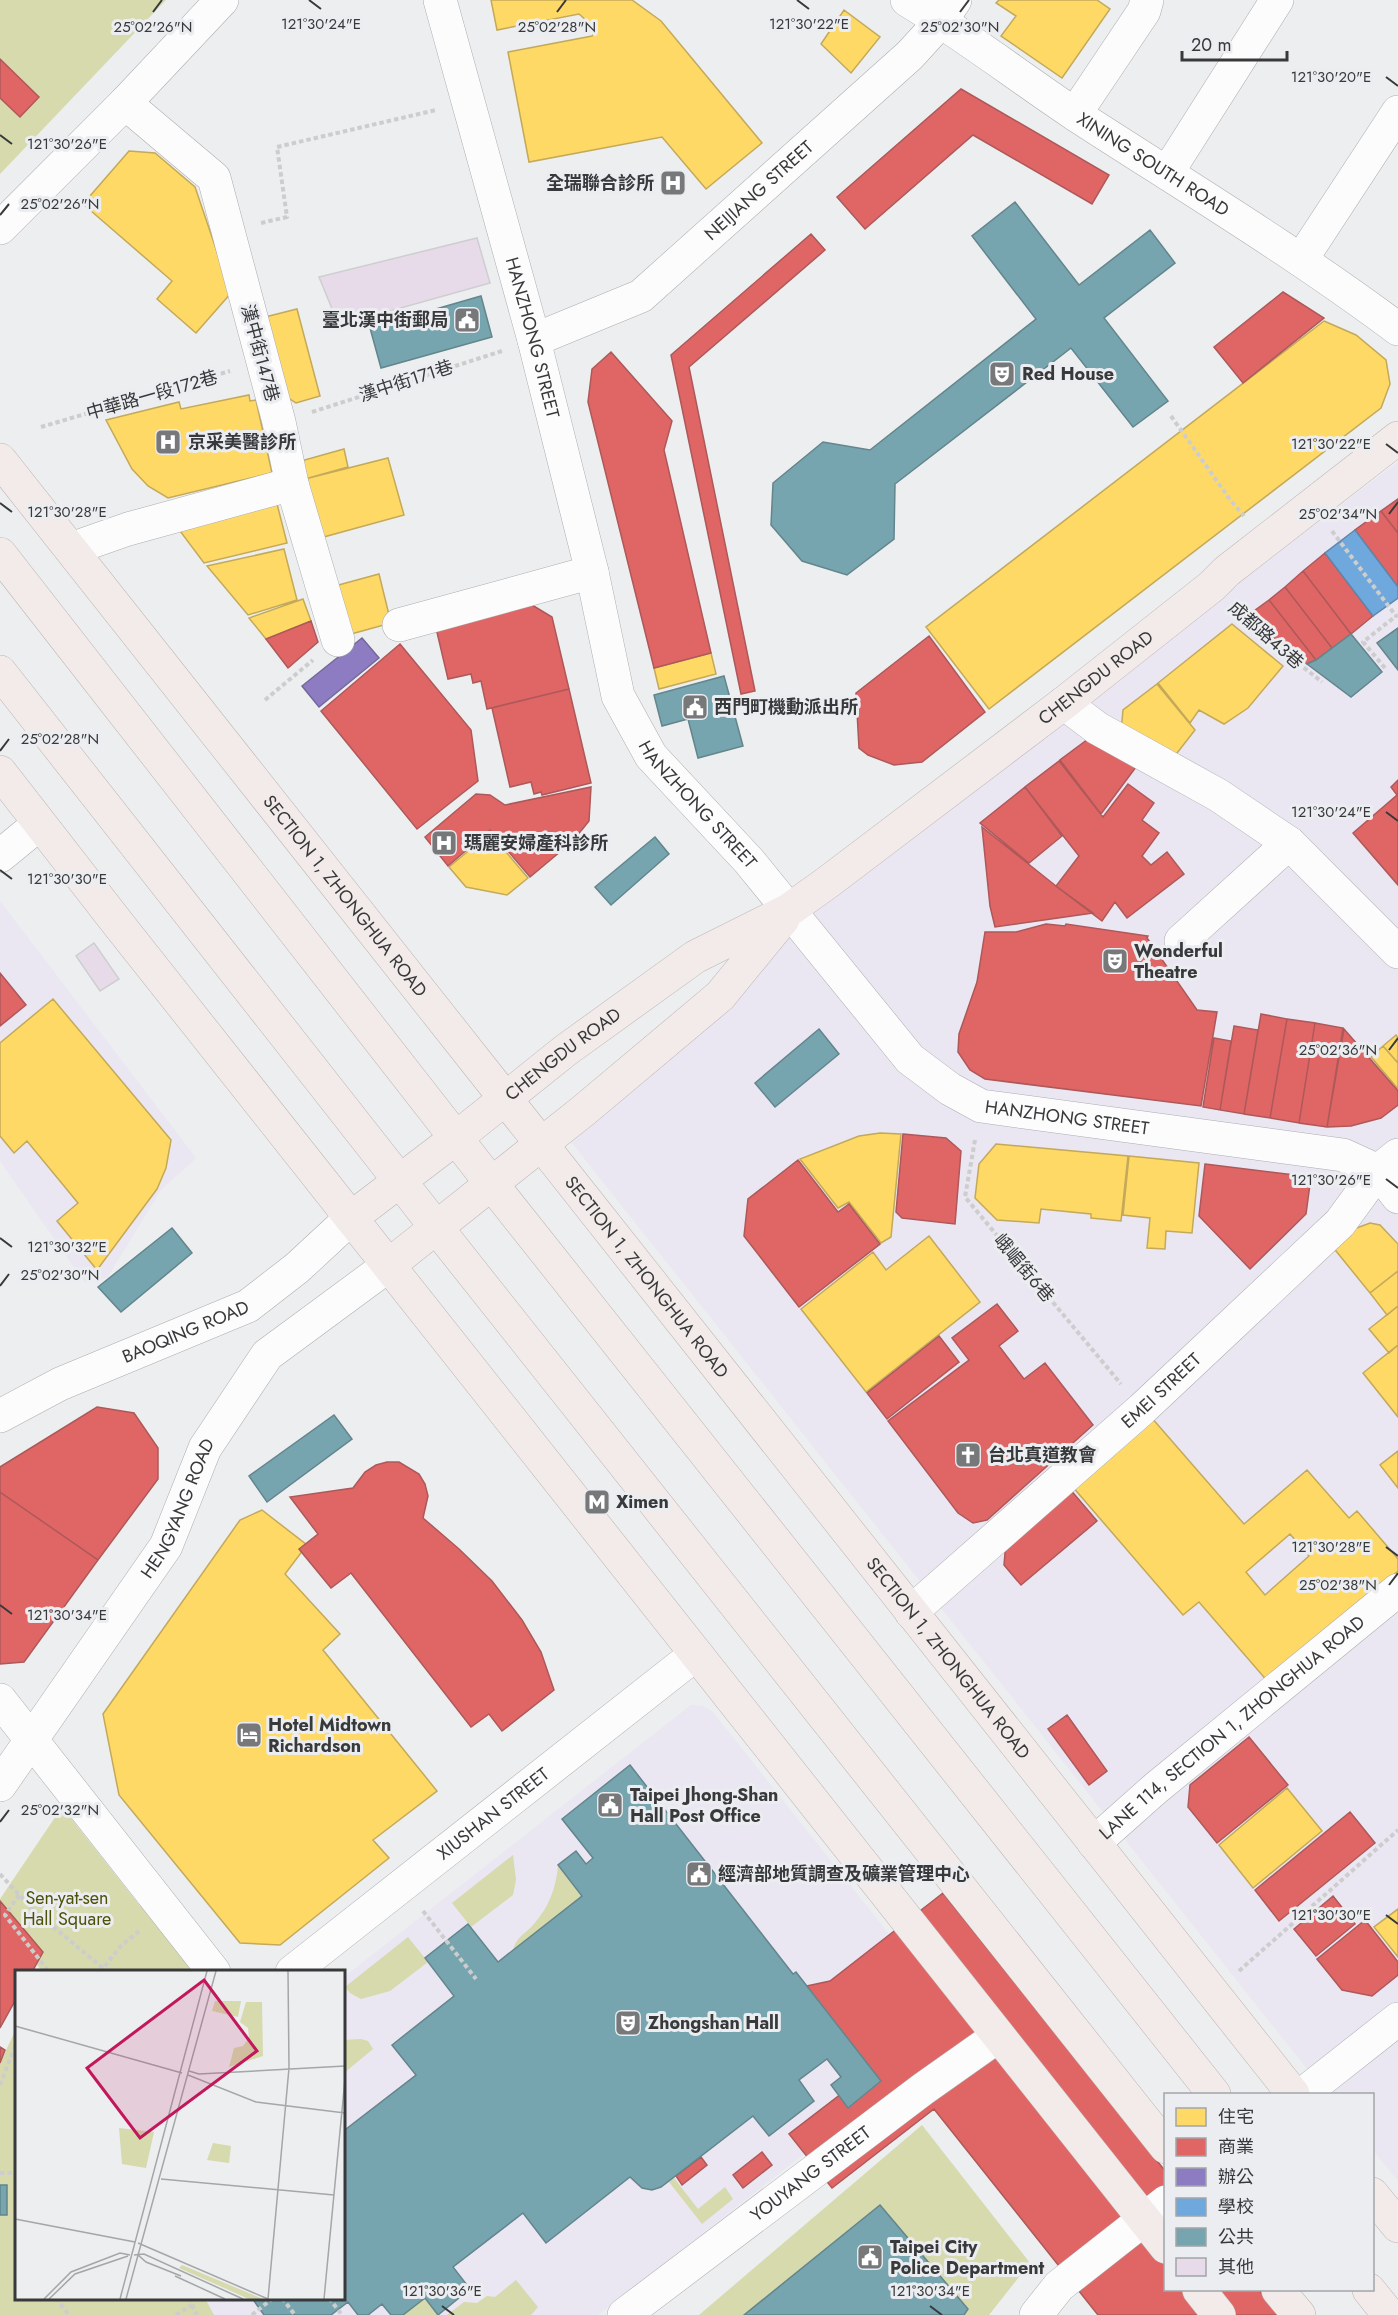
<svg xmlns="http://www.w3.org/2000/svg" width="1398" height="2315" viewBox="0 0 1398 2315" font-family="Jost,'Noto Sans TC',sans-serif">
<rect width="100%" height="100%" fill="#eceef0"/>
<path fill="#eae6f2" d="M1398 462V2181L1373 2150 1372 2094H1327L568 1138 800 912Z
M0 901 196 1158 161 1190 107 1278 85 1283 0 1161Z
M691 1705 703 1706 712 1711 954 2016 951 2039 598 2315H214L205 2299 344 2298V1977Z"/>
<path fill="#d6daad" d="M0 0H166L0 174Z
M62 1807 140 1906 142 1905 198 1971H42L0 1918V1899Z
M513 1855 516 1880 513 1895 471 1927 452 1903Z
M558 1865 582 1896 513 1951C516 1937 524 1935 533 1925 549 1907 556 1889 558 1865Z
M408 1937 428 1962 390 1991 361 1999 350 1993 345 1987Z
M16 2029V2298L208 2299 206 2300 214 2315H0V2063Z
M361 2039 368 2041 373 2049 344 2073V2040Z
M922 2125 1030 2263 989 2315H699Z
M674 2178 698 2209 725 2187 733 2199 702 2224 669 2182Z
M516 2280 538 2307 531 2315H447L464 2302 477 2303 487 2296 495 2297Z
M425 2298 438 2315H403Z"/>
<path fill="#ffd966" stroke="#c3a959" stroke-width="1.5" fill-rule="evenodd" d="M491 0H632L661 21 762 143 706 189 662 137 529 162 508 52 592 36 596 29 579 14 497 30Z
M999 0H1097L1110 9 1062 78 1001 36 1016 16 996 3Z
M844 10 880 37 851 73 821 44Z
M129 151 155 153 195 187 231 293 196 333 157 299 172 281 83 204Z
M297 309 320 396 296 403 281 393 261 318Z
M1324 321 1356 335 1386 360 1390 384 1381 408 989 709 926 627Z
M249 395 250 401 256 400 272 473 168 498 148 486 132 469 106 420 179 402 181 409Z
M344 449 348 467 305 479 301 461Z
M388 458 404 515 320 538 305 479Z
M275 496 287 543 204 563 174 523Z
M284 549 297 600 248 615 207 566Z
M379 574 391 623 344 636 331 587Z
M303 599 311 621 266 639 249 618Z
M1232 624 1283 666 1248 708 1224 724 1199 710 1190 723 1158 683Z
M711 653 716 674 659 689 654 668Z
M1157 684 1195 730 1170 762 1121 732 1123 710Z
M490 833 528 878 507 895 466 887 449 867Z
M53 999 171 1140 166 1168 157 1189 97 1270 57 1221 78 1203 27 1141 14 1153 0 1136V1043Z
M1396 1035 1398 1038V1063L1383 1046Z
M1383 1046 1398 1063V1089L1371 1057Z
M880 1133 901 1134 891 1237 881 1243 849 1202 838 1208 800 1159 859 1136Z
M996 1144 1128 1156 1121 1221 1091 1218V1214L1041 1209 1039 1223 997 1220 975 1198 979 1164Z
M1129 1156 1199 1163 1192 1233 1166 1231 1165 1249 1147 1248 1150 1218 1123 1215Z
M1370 1223 1380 1225 1398 1244V1271L1370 1293 1332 1246 1354 1229Z
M929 1236 980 1302 866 1392 801 1309 873 1252 886 1270Z
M1398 1271V1306L1387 1315 1370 1293Z
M1398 1306V1345L1389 1353 1369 1329Z
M1398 1345V1417L1363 1373Z
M1151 1417 1244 1524 1307 1470 1349 1518 1357 1511 1398 1559V1571L1269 1683 1199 1602 1183 1615 1072 1486ZM1290 1534 1309 1556 1265 1595 1246 1572Z
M1398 1451V1488L1380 1465Z
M262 1510 307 1545 285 1574 340 1634 323 1650 437 1791 373 1840 389 1858 280 1945 240 1943 119 1795 103 1714 240 1520Z
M1287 1788 1322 1831 1253 1888 1219 1845Z
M1398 1909V1957L1374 1927Z"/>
<path fill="#e06666" stroke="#ae5859" stroke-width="1.5" d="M0 59 39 97 20 117 0 98Z
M961 89 1109 175 1092 204 973 135 865 229 837 197Z
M811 234 825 250 689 367 755 691 741 694 671 355Z
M1283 292 1324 318 1243 383 1214 347Z
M611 352 672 421 664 450 711 653 654 668 588 402 592 369Z
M1398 499V533L1381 511Z
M1381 511 1398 533V587L1355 530Z
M1325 553 1373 616 1351 634 1303 571Z
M1303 571 1351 634 1332 648 1285 587Z
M1285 587 1332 648 1316 660 1269 600Z
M1269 600 1316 660 1307 664 1247 616Z
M532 605 552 617 569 689 487 709 481 681 473 683 471 674 448 679 436 628Z
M311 621 318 642 288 668 266 639Z
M929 636 985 712 922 762 894 765 868 755 859 748 856 693Z
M400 644 471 730 478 781 417 829 321 711Z
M569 689 591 783 542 795 541 792 534 794 531 782 510 787 492 708Z
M1088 739 1139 763 1101 814 1060 760Z
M1059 761 1103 817 1128 784 1154 803 1142 820 1159 833 1142 856 1151 865 1167 852 1184 874 1127 918 1115 902 1102 921 1056 886 1079 856 1025 787Z
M1398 780V885L1353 833 1397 795 1391 787Z
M591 787 589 821 573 841 530 877 490 830 448 866 425 837 476 794 490 795 505 805Z
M1025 787 1062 836 1029 863 980 823Z
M982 827 1056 886 1093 913 995 927 990 906Z
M1046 924 1065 926 1066 924 1148 936 1147 938 1197 1010 1217 1012 1201 1106 985 1079 970 1070 958 1052 959 1034 977 982 985 932H1016Z
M0 973 26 1005 0 1026Z
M1261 1014 1287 1019 1270 1118 1244 1114Z
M1287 1019 1315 1023 1299 1123 1270 1118Z
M1315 1023 1343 1028 1327 1127 1299 1123Z
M1234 1026 1258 1030 1244 1114 1220 1110Z
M1344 1029 1398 1091V1105L1381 1118 1351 1126 1327 1127Z
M1214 1038 1231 1041 1220 1110 1203 1107Z
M903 1134 946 1138 961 1151 955 1224 902 1218 896 1212Z
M798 1160 838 1212 849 1204 880 1244 799 1307 744 1236 748 1199Z
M1205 1164 1311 1177 1306 1214 1250 1269 1199 1216Z
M997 1304 1018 1331 999 1346 1024 1379 1045 1363 1093 1425 987 1520 973 1523 958 1513 888 1421 969 1360 952 1338Z
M939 1336 959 1362 887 1419 867 1393Z
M97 1407 134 1413 158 1448V1479L98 1560 0 1492V1467Z
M387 1462H399L419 1474 425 1484 428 1496 423 1518 459 1549 492 1581 522 1620 541 1652 554 1690 502 1731 489 1714 471 1727 351 1573 331 1588 299 1549 318 1534 290 1497 353 1488 365 1472 376 1465Z
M1069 1488 1097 1521 1021 1585 1004 1565 1006 1542Z
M0 1492 98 1560 24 1662 0 1664Z
M1067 1715 1107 1771 1089 1785 1048 1729Z
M1249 1737 1288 1785 1217 1843 1188 1807 1190 1785Z
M1350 1812 1375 1843 1279 1921 1255 1890Z
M943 1893 1166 2172V2290H1259L1279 2315H1098L934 2109 832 2188 789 2134 850 2087 831 2062 850 2047 802 1987 830 1981Z
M1333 1896 1355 1924 1316 1956 1294 1929Z
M0 1901 43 1952 32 1972H16V1999L0 2028Z
M1365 1920 1398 1962V1975L1372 1996 1342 1990 1317 1959Z
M0 2047 5 2050 0 2063Z
M762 2152 772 2165 743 2188 733 2175Z
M701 2157 707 2165 682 2185 676 2176Z"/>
<path fill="#8e7cc3" stroke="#74689a" stroke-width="1.5" d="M362 638 379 658 319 707 302 686Z"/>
<path fill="#6fa8dc" stroke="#5e87ab" stroke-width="1.5" d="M1355 530 1398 587V598L1373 616 1325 553Z"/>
<path fill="#76a5af" stroke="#63858c" stroke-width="1.5" d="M1015 202 1079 285 1150 230 1175 263 1104 318 1168 401 1133 427 1071 348 895 484 894 539 847 575 802 561 771 525 773 483 823 442 870 450 1036 319 972 236Z
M481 296 492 337 381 368 370 328Z
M1398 628V670L1377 643Z
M1351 634 1382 672 1351 697 1307 664 1316 660Z
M724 676 743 746 698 758 688 719 662 726 654 695Z
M655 837 669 854 611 905 595 887Z
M819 1029 839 1054 775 1107 755 1083Z
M172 1228 192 1253 121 1312 98 1287Z
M334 1415 352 1439 267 1502 249 1476Z
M630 1765 793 1974 796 1972 881 2081 848 2108 831 2085 841 2077 827 2059 799 2080 814 2101 769 2136 753 2116 661 2187 652 2190 642 2188 630 2177 546 2243 523 2213 453 2267 470 2289 438 2315 425 2298 403 2315H391L382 2304 368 2315H358L348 2302 331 2315H264L252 2298H344V2127L346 2129 416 2075 392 2045 454 1996 425 1958 468 1924 498 1962 582 1896 558 1865 576 1851 586 1864 593 1858 562 1819Z
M0 2185H7V2215H0Z
M880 2205 968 2309 964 2315H744Z"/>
<path fill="#e7dbea" stroke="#ceced0" stroke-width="1.5" d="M477 238 490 283 365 318 333 311 319 277Z
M94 943 119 979 100 991 76 956Z"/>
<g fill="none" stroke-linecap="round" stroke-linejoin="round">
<defs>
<g id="minor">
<path id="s1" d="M440 0 534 340 592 572 618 696 651 756 749 861 910 1059 950 1089 981 1106 1343 1155 1378 1171 1398 1197"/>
<path id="s2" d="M907 0C965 35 1019 77 1076 115 1184 185 1295 252 1398 329"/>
<path d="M125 103 214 178 279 422 292 484 338 640"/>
<path d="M1075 114 1144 11 1147 0"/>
<path d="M1167 173 1277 0"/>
<path d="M0 228 125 103 222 0"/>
<path d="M1301 260 1398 112"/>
<path id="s3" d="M534 340 641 296 910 55 941 21 955 0"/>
<path d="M71 549 128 529 292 484"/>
<path d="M399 625 592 572"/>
<path d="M1064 703 1097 728 1218 795 1289 843 1398 952"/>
<path d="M0 856 39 824"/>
<path d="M1181 941 1289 843"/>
<path id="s4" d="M0 1416 60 1384 248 1306 297 1268 351 1218"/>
<path id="s5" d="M911 1612 1142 1409 1340 1223 1378 1171 1398 1155"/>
<path d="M0 1700 214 1972"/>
<path id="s6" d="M0 1785 166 1546 205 1448 267 1355 389 1265"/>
<path id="s7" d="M1094 1843 1156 1788 1398 1590"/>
<path id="s8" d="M292 1972 696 1654"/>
<path d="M1303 2094 1398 2019"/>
<path id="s9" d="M624 2315 923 2089 998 2036"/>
<path d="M1036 2315 1059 2286 1166 2202"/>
</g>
<g id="major">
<path id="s10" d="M0 460 1293 2094"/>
<path d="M0 554 491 1183 1214 2094"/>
<path d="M0 672 436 1227 1166 2147"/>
<path d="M0 772 119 925 1166 2247"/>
<path id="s11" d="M351 1218 456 1138 566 1050 695 957 789 910 828 882 1064 703 1212 586 1227 571 1398 438"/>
<path d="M389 1265 583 1111 720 996 783 919"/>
<path d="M1372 2194 1398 2226"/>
<path d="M1199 2290 1219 2315"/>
<path d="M1278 2290 1299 2315"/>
<path d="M1369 2290 1389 2315"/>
</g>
</defs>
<use href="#minor" stroke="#acadaf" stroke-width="34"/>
<use href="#major" stroke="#beb3b2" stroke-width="34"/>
<path stroke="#cdcdcd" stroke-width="4" stroke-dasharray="4.5 3" stroke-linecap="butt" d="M261 223 287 217 277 147 436 110
M312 412 502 351
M1171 416 1231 501 1244 516
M41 427 230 371
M1332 531 1396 616 1398 615
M1235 610 1241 618 1322 682
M1385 668 1363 642 1396 616
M265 700 313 660
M975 1140 965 1197 1121 1384
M0 1874 34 1911 103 1968
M19 1895 5 1915 49 1972
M423 1911 476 1979
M1239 1971 1398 1830
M100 1972 120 1947 139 1931
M0 2085 16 2044
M0 2173H16
M56 2298 69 2315
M189 2298 197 2315
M282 2298 295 2315
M329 2298 342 2315
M176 2315 192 2305
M252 2315 273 2298"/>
<use href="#minor" stroke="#fcfcfd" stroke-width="33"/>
<use href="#major" stroke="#f2ebea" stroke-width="33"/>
</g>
<path fill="none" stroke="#38393a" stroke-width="2" d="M309 0 321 9M797 0 809 9M153 12 162 0M557 12 566 0M960 12 969 0M1386 77 1398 86M0 135 12 144M0 215 9 204M1386 444 1398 453M0 503 12 512M1389 514 1398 502M0 751 9 739M1386 812 1398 821M0 870 12 879M1389 1050 1398 1038M1386 1179 1398 1188M0 1238 12 1247M0 1286 9 1274M1386 1547 1398 1556M1389 1585 1398 1573M0 1605 12 1614M0 1822 9 1810M1386 1915 1398 1924M442 2306 454 2315M930 2306 942 2315"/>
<defs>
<symbol id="hospital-square" viewBox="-11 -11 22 22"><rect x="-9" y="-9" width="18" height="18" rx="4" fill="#77787a" stroke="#ebedf1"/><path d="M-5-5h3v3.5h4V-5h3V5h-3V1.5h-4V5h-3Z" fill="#fff"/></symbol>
<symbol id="civic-square" viewBox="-11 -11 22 22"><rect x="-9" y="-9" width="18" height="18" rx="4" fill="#77787a" stroke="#ebedf1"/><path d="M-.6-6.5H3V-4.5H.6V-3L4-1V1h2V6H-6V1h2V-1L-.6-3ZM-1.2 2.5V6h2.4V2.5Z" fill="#fff"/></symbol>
<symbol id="theatre-square" viewBox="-11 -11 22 22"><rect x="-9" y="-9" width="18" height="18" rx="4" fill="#77787a" stroke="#ebedf1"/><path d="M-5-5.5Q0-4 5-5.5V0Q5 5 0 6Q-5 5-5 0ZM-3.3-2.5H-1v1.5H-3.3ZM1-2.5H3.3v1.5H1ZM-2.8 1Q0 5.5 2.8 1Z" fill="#fff"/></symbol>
<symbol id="church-square" viewBox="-11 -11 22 22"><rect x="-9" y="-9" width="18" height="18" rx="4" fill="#77787a" stroke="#ebedf1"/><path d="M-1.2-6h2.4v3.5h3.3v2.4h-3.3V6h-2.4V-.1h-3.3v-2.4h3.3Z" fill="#fff"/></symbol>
<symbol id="metro-square" viewBox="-11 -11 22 22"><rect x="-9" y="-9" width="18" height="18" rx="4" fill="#77787a" stroke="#ebedf1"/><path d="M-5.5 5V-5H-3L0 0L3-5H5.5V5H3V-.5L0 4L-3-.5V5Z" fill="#fff"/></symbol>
<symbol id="hotel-square" viewBox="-11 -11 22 22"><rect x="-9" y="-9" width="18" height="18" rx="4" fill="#77787a" stroke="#ebedf1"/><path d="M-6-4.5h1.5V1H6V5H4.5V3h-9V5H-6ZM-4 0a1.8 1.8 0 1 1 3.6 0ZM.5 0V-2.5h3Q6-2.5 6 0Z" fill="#fff"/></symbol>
</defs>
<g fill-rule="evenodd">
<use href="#hospital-square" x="658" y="168" width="30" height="30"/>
<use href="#civic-square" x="452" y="305" width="30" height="30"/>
<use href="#theatre-square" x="987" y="359" width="30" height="30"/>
<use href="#hospital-square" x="153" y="427" width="30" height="30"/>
<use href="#civic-square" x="680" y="692" width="30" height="30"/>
<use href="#hospital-square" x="429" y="828" width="30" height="30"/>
<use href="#theatre-square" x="1100" y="946" width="30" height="30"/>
<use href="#church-square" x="953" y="1440" width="30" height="30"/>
<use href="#metro-square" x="582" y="1487" width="30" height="30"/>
<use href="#hotel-square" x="234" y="1720" width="30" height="30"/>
<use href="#civic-square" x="595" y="1790" width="30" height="30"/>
<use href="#civic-square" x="684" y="1859" width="30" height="30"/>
<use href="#theatre-square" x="613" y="2008" width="30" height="30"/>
<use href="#civic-square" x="855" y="2242" width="30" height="30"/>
</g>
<g text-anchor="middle" stroke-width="6" stroke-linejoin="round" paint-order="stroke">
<g font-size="18" fill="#38393a" stroke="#ebedf1">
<text dy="6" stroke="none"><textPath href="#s2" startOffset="296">XINING SOUTH ROAD</textPath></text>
<text dy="6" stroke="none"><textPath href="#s3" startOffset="274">NEIJIANG STREET</textPath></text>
<text dy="6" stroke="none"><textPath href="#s1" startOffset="350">HANZHONG STREET</textPath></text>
<text transform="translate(260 353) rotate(75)" y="6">漢中街147巷</text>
<text transform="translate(406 381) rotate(-18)" y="6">漢中街171巷</text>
<text transform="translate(152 395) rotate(-16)" y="6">中華路一段172巷</text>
<text transform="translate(1266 635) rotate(41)" y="6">成都路43巷</text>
<text dy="6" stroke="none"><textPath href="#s11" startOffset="922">CHENGDU ROAD</textPath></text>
<text dy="6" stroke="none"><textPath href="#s1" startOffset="854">HANZHONG STREET</textPath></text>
<text dy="6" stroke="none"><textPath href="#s10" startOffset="556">SECTION 1, ZHONGHUA ROAD</textPath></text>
<text dy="6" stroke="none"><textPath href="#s11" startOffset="268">CHENGDU ROAD</textPath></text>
<text dy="6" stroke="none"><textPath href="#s1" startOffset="1358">HANZHONG STREET</textPath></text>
<text transform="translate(1024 1268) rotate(50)" y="6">峨嵋街6巷</text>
<text dy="6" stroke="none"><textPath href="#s10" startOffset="1042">SECTION 1, ZHONGHUA ROAD</textPath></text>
<text dy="6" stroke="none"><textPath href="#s4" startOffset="204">BAOQING ROAD</textPath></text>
<text dy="6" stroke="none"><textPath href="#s5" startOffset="334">EMEI STREET</textPath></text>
<text dy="6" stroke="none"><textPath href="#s6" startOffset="330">HENGYANG ROAD</textPath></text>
<text dy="6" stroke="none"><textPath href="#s10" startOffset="1528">SECTION 1, ZHONGHUA ROAD</textPath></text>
<text dy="6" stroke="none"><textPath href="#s7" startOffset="180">LANE 114, SECTION 1, ZHONGHUA ROAD</textPath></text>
<text dy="6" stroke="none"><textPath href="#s8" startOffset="256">XIUSHAN STREET</textPath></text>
<text dy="6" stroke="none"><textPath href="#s9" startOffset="234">YOUYANG STREET</textPath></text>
</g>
<g font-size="18" font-weight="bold" fill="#38393a" stroke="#ebedf1" text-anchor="start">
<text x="654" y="189" text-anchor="end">全瑞聯合診所</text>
<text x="448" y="326" text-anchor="end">臺北漢中街郵局</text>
<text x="1022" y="380">Red House</text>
<text x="188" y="448">京采美醫診所</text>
<text x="714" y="713">西門町機動派出所</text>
<text x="464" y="849">瑪麗安婦產科診所</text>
<text x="1134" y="957">Wonderful<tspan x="1134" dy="21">Theatre</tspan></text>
<text x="988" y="1461">台北真道教會</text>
<text x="616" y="1508">Ximen</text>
<text x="268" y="1731">Hotel Midtown<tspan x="268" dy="21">Richardson</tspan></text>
<text x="630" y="1801">Taipei Jhong-Shan<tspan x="630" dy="21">Hall Post Office</tspan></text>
<text x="718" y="1880">經濟部地質調查及礦業管理中心</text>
<text x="648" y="2029">Zhongshan Hall</text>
<text x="890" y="2253">Taipei City<tspan x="890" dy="21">Police Department</tspan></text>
</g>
<g font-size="18" fill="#4e5108" stroke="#ebedf1">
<text x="67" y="1904">Sen-yat-sen<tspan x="67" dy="21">Hall Square</tspan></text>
</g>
</g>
<g transform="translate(15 1970)">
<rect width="330" height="330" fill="#eceef0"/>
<path d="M200 31H226L223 47 197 41ZM231 32H247L248 86 214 97 219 78 228 76 234 68 233 58 225 52ZM104 158 139 162 131 198 107 194ZM198 173 216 176 214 193 192 190ZM167 295 248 329H234L164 298Z" fill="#d6daad"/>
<path fill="none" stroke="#a4a6a7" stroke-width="1.5" d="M0 56 167 103M174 101 184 104 330 96M173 105 241 132 330 143M146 209 319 225M0 249 120 272M123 273 253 329M122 284 131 292 166 306M119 285 129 284 228 329M160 306 210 329M29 329 56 302 105 283 115 285M34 329 60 304 113 286M105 329 192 1M111 329 201 1M253 329 274 98 273 1M309 329 330 109"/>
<path fill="#c2185b" fill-opacity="0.15" stroke="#c2185b" stroke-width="3" d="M189 10 242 81 125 168 72 98Z"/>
<rect width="330" height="330" fill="none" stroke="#38393a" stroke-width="3"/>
</g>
<g font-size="15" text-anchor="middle" fill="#38393a" stroke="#ebedf1" stroke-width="6" stroke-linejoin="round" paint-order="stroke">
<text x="321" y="29">121°30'24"E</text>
<text x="809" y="29">121°30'22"E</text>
<text x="153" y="32">25°02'26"N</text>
<text x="557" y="32">25°02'28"N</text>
<text x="960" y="32">25°02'30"N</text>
<text x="1331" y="82">121°30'20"E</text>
<text x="67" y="149">121°30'26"E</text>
<text x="60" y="209">25°02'26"N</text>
<text x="1331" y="449">121°30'22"E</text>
<text x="67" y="517">121°30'28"E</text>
<text x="1338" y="519">25°02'34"N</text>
<text x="60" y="744">25°02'28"N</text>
<text x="1331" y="817">121°30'24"E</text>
<text x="67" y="884">121°30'30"E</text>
<text x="1338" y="1055">25°02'36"N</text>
<text x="1331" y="1185">121°30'26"E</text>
<text x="67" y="1252">121°30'32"E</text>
<text x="60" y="1280">25°02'30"N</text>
<text x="1331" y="1552">121°30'28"E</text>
<text x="1338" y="1590">25°02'38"N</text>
<text x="67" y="1620">121°30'34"E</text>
<text x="60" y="1815">25°02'32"N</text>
<text x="1331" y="1920">121°30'30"E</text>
<text x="442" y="2296">121°30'36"E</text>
<text x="930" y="2296">121°30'34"E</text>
</g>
<rect x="1164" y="2093" width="210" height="198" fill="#ebedf1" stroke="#a3a5a8" stroke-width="1.5"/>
<rect x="1176" y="2108" width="30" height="18" fill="#ffd966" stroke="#a3a5a8" stroke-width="1.5"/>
<text x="1218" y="2123" font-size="18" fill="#38393a">住宅</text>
<rect x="1176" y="2138" width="30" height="18" fill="#e06666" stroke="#a3a5a8" stroke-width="1.5"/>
<text x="1218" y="2153" font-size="18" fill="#38393a">商業</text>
<rect x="1176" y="2168" width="30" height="18" fill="#8e7cc3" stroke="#a3a5a8" stroke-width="1.5"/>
<text x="1218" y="2183" font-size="18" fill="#38393a">辦公</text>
<rect x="1176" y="2198" width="30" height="18" fill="#6fa8dc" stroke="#a3a5a8" stroke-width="1.5"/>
<text x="1218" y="2213" font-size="18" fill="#38393a">學校</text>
<rect x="1176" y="2228" width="30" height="18" fill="#76a5af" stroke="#a3a5a8" stroke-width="1.5"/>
<text x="1218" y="2243" font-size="18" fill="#38393a">公共</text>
<rect x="1176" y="2258" width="30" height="18" fill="#e7dbea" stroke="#a3a5a8" stroke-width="1.5"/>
<text x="1218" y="2273" font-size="18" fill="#38393a">其他</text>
<path d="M1182 51v9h105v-9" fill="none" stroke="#38393a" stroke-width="3"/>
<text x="1191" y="51" font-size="18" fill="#38393a" stroke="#ebedf1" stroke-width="4.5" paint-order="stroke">20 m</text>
</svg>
